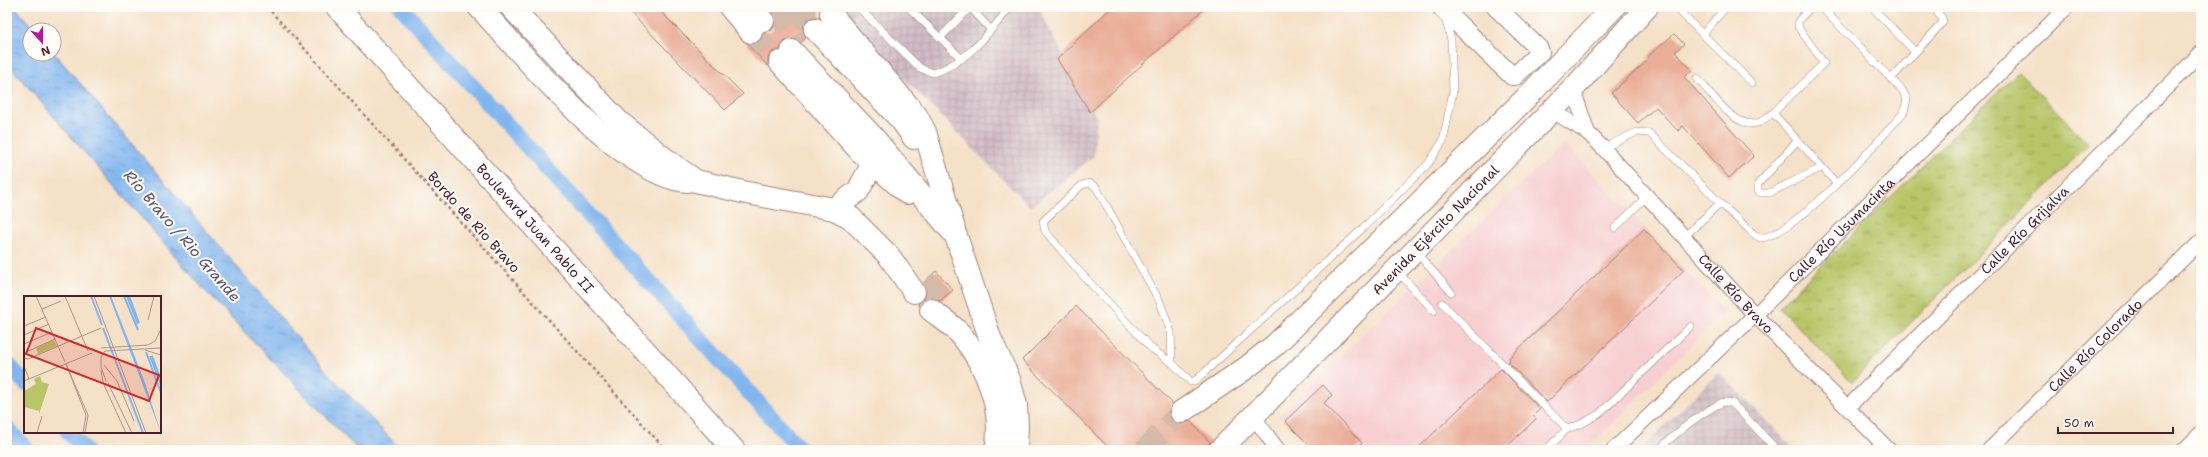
<svg xmlns="http://www.w3.org/2000/svg" width="2208" height="457" viewBox="0 0 2208 457" font-family="'Shantell Sans',sans-serif">
<defs>
<pattern id="industrial-grid" width="8" height="8" patternUnits="userSpaceOnUse"><rect width="8" height="8" fill="#d2bdc6"/><path d="M0 4h8M4 0v8" fill="none" stroke="#b6a2aa"/></pattern>
<pattern id="grass-tufts" width="24" height="20" patternUnits="userSpaceOnUse"><rect width="24" height="20" fill="#b8c669"/><path d="M3 7l-1-3M5 7V3M7 7l1-3M15 17l-1-3M17 17v-4M19 17l1-3" fill="none" stroke="#98a057"/></pattern>
<pattern id="water-ripples" width="26" height="14" patternUnits="userSpaceOnUse"><rect width="26" height="14" fill="#81b5ee"/><path d="M2 4q2-2 4 0t4 0M15 11q2-2 4 0t4 0" fill="none" stroke="#6c93c1"/></pattern>
</defs>
<rect width="100%" height="100%" fill="#fdfcf7"/>
<filter id="ink" filterUnits="userSpaceOnUse"><feTurbulence type="fractalNoise" baseFrequency=".025" numOctaves="2"/><feDisplacementMap in="SourceGraphic" scale="8" xChannelSelector="R" yChannelSelector="G"/><feConvolveMatrix kernelMatrix="1 2 1 2 8 2 1 2 1" color-interpolation-filters="sRGB"/></filter>
<filter id="wash" filterUnits="userSpaceOnUse"><feTurbulence type="fractalNoise" baseFrequency=".012" numOctaves="4" result="noise"/><feDisplacementMap in="SourceGraphic" scale="16" xChannelSelector="R" yChannelSelector="G"/><feGaussianBlur stdDeviation="0.9" result="paint"/><feColorMatrix in="noise" values="0 0 0 0 0 0 0 0 0 0 0 0 0 0 0 0 0 1.4 0 .05"/><feComposite in="paint" operator="in"/></filter>
<g filter="url(#wash)">
<rect width="100%" height="100%" fill="#f5e1c8"/>
<path fill="#f7cfd1" d="M1564 143 1725 312 1585 450H1316L1279 415Z"/>
<path fill="url(#industrial-grid)" d="M834 7H1038L1097 118 1094 156 1030 207Z
M1719 372 1795 450H1640Z"/>
<path fill="url(#grass-tufts)" stroke="#81724a" d="M2018 72 2089 144 1852 382 1779 307Z"/>
<path fill="url(#water-ripples)" stroke="#666a8c" d="M7 7H15L35 30H30V54L54 53 327 372 401 450H358L206 292 7 63Z"/>
<g fill="none" stroke-linecap="round" stroke-linejoin="round">
<path stroke="#81b5ee" stroke-width="16" d="M401 7 801 450
M7 363 25 383
M7 428 27 450
M68 432 85 450"/>
</g>
<g id="blocks">
<path fill="#eaae98" d="M625 7H656L743 94 725 110Z
M778 7H821L819 17H812L803 25V32L806 38 801 42 795 39 784 42 780 50 772 52 768 58V66L747 44 759 42 763 33 772 30 775 24 772 13Z
M1112 7H1206L1090 112 1057 59Z
M1674 34 1684 44 1675 52 1692 70 1684 77 1754 156 1729 178 1683 126 1678 131 1656 107 1638 123 1611 93 1649 59 1647 57Z
M1644 229 1684 270 1547 402 1508 362 1510 360 1509 358Z
M936 271 953 290 940 301 933 298H927L920 306 918 304 925 298 926 291 923 283Z
M1076 306 1172 403 1169 412 1171 419 1182 424 1190 421 1210 442 1208 450H1111L1022 360Z
M1501 369 1540 409 1533 416 1536 419 1503 450H1416Z
M1323 385 1332 395 1324 403 1362 443 1355 450H1314L1285 421Z"/>
</g>
</g>
<g filter="url(#ink)">
<use href="#blocks" fill-opacity="0" stroke="#a0807a" stroke-width="1"/>
<g fill="none" stroke-linecap="round" stroke-linejoin="round">
<path stroke="#d3baa9" stroke-width="22" stroke-dasharray="22 11" stroke-linecap="butt" d="M794 7 815 29
M774 11 802 41
M751 32 780 62
M925 281 942 300
M1145 450 1181 412"/>
<defs>
<path id="service" d="M858 7 920 68 933 73C967 63 988 34 1010 7
M908 7 962 59
M970 7 991 30
M1675 7 1752 83
M1811 7 1799 20 1798 27 1824 63 1773 113 1837 184
M1872 7 1915 52
M1703 34 1726 7
M940 38 970 7
M1697 78C1710 92 1736 130 1757 123 1762 122 1768 116 1773 113
M1891 79 1943 22 1942 18 1933 7
M1797 141 1758 184V191L1761 193H1769L1821 168
M1603 148 1637 132 1649 133 1720 203 1684 237
M1720 203 1755 235 1761 238C1796 234 1879 141 1904 112L1907 99 1902 90 1821 7
M1615 228 1647 196
M1416 252 1451 292
M1397 271 1434 311
M1442 303 1567 429
M1172 363 1171 332 1160 302 1096 187 1089 183 1082 185 1043 221 1045 231 1078 270 1151 348 1172 363 1191 382 1196 380 1361 230 1428 164 1443 141 1453 91 1451 40 1445 17
M1546 450 1567 429 1581 424 1599 414 1691 326
M1658 450C1675 434 1700 414 1721 403 1726 401 1729 402 1733 404L1777 450"/>
<g id="minor">
<path d="M1573 89 1588 133"/>
<path id="s1" d="M1551 110 1588 133 1603 148 1755 315 1889 450"/>
<path id="s2" d="M1848 407 2201 53"/>
<path d="M1253 416 1278 450"/>
<path id="s3" d="M1613 450 1755 315 2067 7"/>
<path id="s4" d="M1989 450 2201 241"/>
<path d="M2184 450 2201 433"/>
</g>
<path id="tertiary" d="M1441 7 1512 76H1515L1540 52 1539 49 1496 7"/>
<g id="primary">
<path d="M479 7C523 54 623 178 688 181"/>
<path d="M511 7 618 121 669 162 696 181 747 193 834 209 850 217 889 256 914 292"/>
<path d="M730 7 751 32"/>
<path d="M749 7 763 21"/>
<path d="M831 14 916 115 925 132 954 229"/>
<path d="M815 29 902 121 914 138"/>
<path d="M792 51 873 137 956 236 990 338 1009 379 1016 405 1017 426 1016 450"/>
<path d="M780 62 859 150 907 193"/>
<path d="M834 209 858 191 873 163"/>
<path d="M931 310C941 318 954 326 962 336 987 367 1004 409 996 450"/>
<path d="M1181 412 1246 368 1275 345 1527 97 1614 7"/>
<path id="s5" d="M1220 450 1573 89 1647 7"/>
</g>
<g id="trunk">
<path id="s6" d="M337 7 734 450"/>
</g>
</defs>
<use href="#service" stroke="#a0807a" stroke-width="8"/>
<use href="#minor" stroke="#a0807a" stroke-width="16"/>
<use href="#tertiary" stroke="#a0807a" stroke-width="20"/>
<use href="#primary" stroke="#a0807a" stroke-width="24"/>
<use href="#trunk" stroke="#a0807a" stroke-width="24"/>
<path stroke="#a0807a" stroke-width="2.5" stroke-dasharray="3 3" stroke-linecap="butt" d="M267 7 666 450"/>
<use href="#service" stroke="#fff" stroke-width="7"/>
<use href="#minor" stroke="#fff" stroke-width="14"/>
<use href="#tertiary" stroke="#fff" stroke-width="18"/>
<use href="#primary" stroke="#fff" stroke-width="22"/>
<use href="#trunk" stroke="#fff" stroke-width="22"/>
</g>
</g>
<g text-anchor="middle" stroke-width="4" stroke-linejoin="round" paint-order="stroke">
<g font-size="14" fill="#4a1f2b" stroke="#fdfcf7">
<text transform="translate(474 222) rotate(48)" y="5">Bordo de Rio Bravo</text>
<text dy="5" stroke="none"><textPath href="#s6" startOffset="297">Boulevard Juan Pablo II</textPath></text>
<text dy="5" stroke="none"><textPath href="#s3" startOffset="317">Calle Río Usumacinta</textPath></text>
<text dy="5" stroke="none"><textPath href="#s5" startOffset="308">Avenida Ejército Nacional</textPath></text>
<text dy="5" stroke="none"><textPath href="#s2" startOffset="250">Calle Río Grijalva</textPath></text>
<text dy="5" stroke="none"><textPath href="#s1" startOffset="262">Calle Río Bravo</textPath></text>
<text dy="5" stroke="none"><textPath href="#s4" startOffset="149">Calle Río Colorado</textPath></text>
</g>
<g font-size="15" font-style="italic" fill="#5d546f" stroke="#fdfcf7">
<text transform="translate(182 236) rotate(49)" y="5">Río Bravo / Rio Grande</text>
</g>
</g>
<g transform="translate(24 296)">
<rect width="137" height="137" fill="#f5e1c8"/>
<path d="M30 44 33 50 14 58 12 52ZM16 80 18 86 25 88 15 118V115L0 111V95L12 88 10 83Z" fill="#b8c669"/>
<path d="M85 0H87L120 84 137 137Z" fill="#81b5ee"/>
<path fill="none" stroke="#81b5ee" stroke-width="2" d="M67 0 78 29M100 0 114 34M103 0 114 28M105 0 115 27M79 32 119 137M122 56 137 97M126 60 137 89M128 60 137 84"/>
<path fill="none" stroke="#b19389" stroke-width="1" d="M12 0 41 66M41 0 64 55M70 0 122 137M18 13 37 5M124 24 130 0M0 30 22 21M0 39 25 28M0 48 28 36M77 52 124 49 131 45 136 35M121 54 137 59M0 57 31 43M0 62 4 63 77 32M42 68 62 119 59 137M42 68 64 119 61 137M80 69 93 85 110 125M0 70 5 83M77 74 79 86M0 85 68 57M82 85 77 71V61L81 55 137 52M84 87 108 137M80 89 102 137M13 137 18 120"/>
<path fill="#d62828" fill-opacity="0.15" stroke="#d62828" stroke-width="2" d="M12 32 135 79 125 105 2 58Z"/>
<rect width="137" height="137" fill="none" stroke="#4a1f2b" stroke-width="2"/>
</g>
<rect width="2208" height="457" fill="none" stroke="#fdfcf7" stroke-width="24"/>
<g transform="translate(42 42) rotate(159)"><circle r="19" fill="#fdfcf7" stroke="#b5a4a5"/>
<path d="M0-3L7 15L0 10L-7 15Z" fill="#b5179e"/>
<text y="-6" font-size="11" font-weight="bold" text-anchor="middle" fill="#4a1f2b">N</text>
</g>
<path d="M2058 427v6h115v-6" fill="none" stroke="#4a1f2b" stroke-width="2"/>
<text x="2064" y="427" font-size="12" fill="#4a1f2b" stroke="#fdfcf7" stroke-width="3" paint-order="stroke">50 m</text>
</svg>
